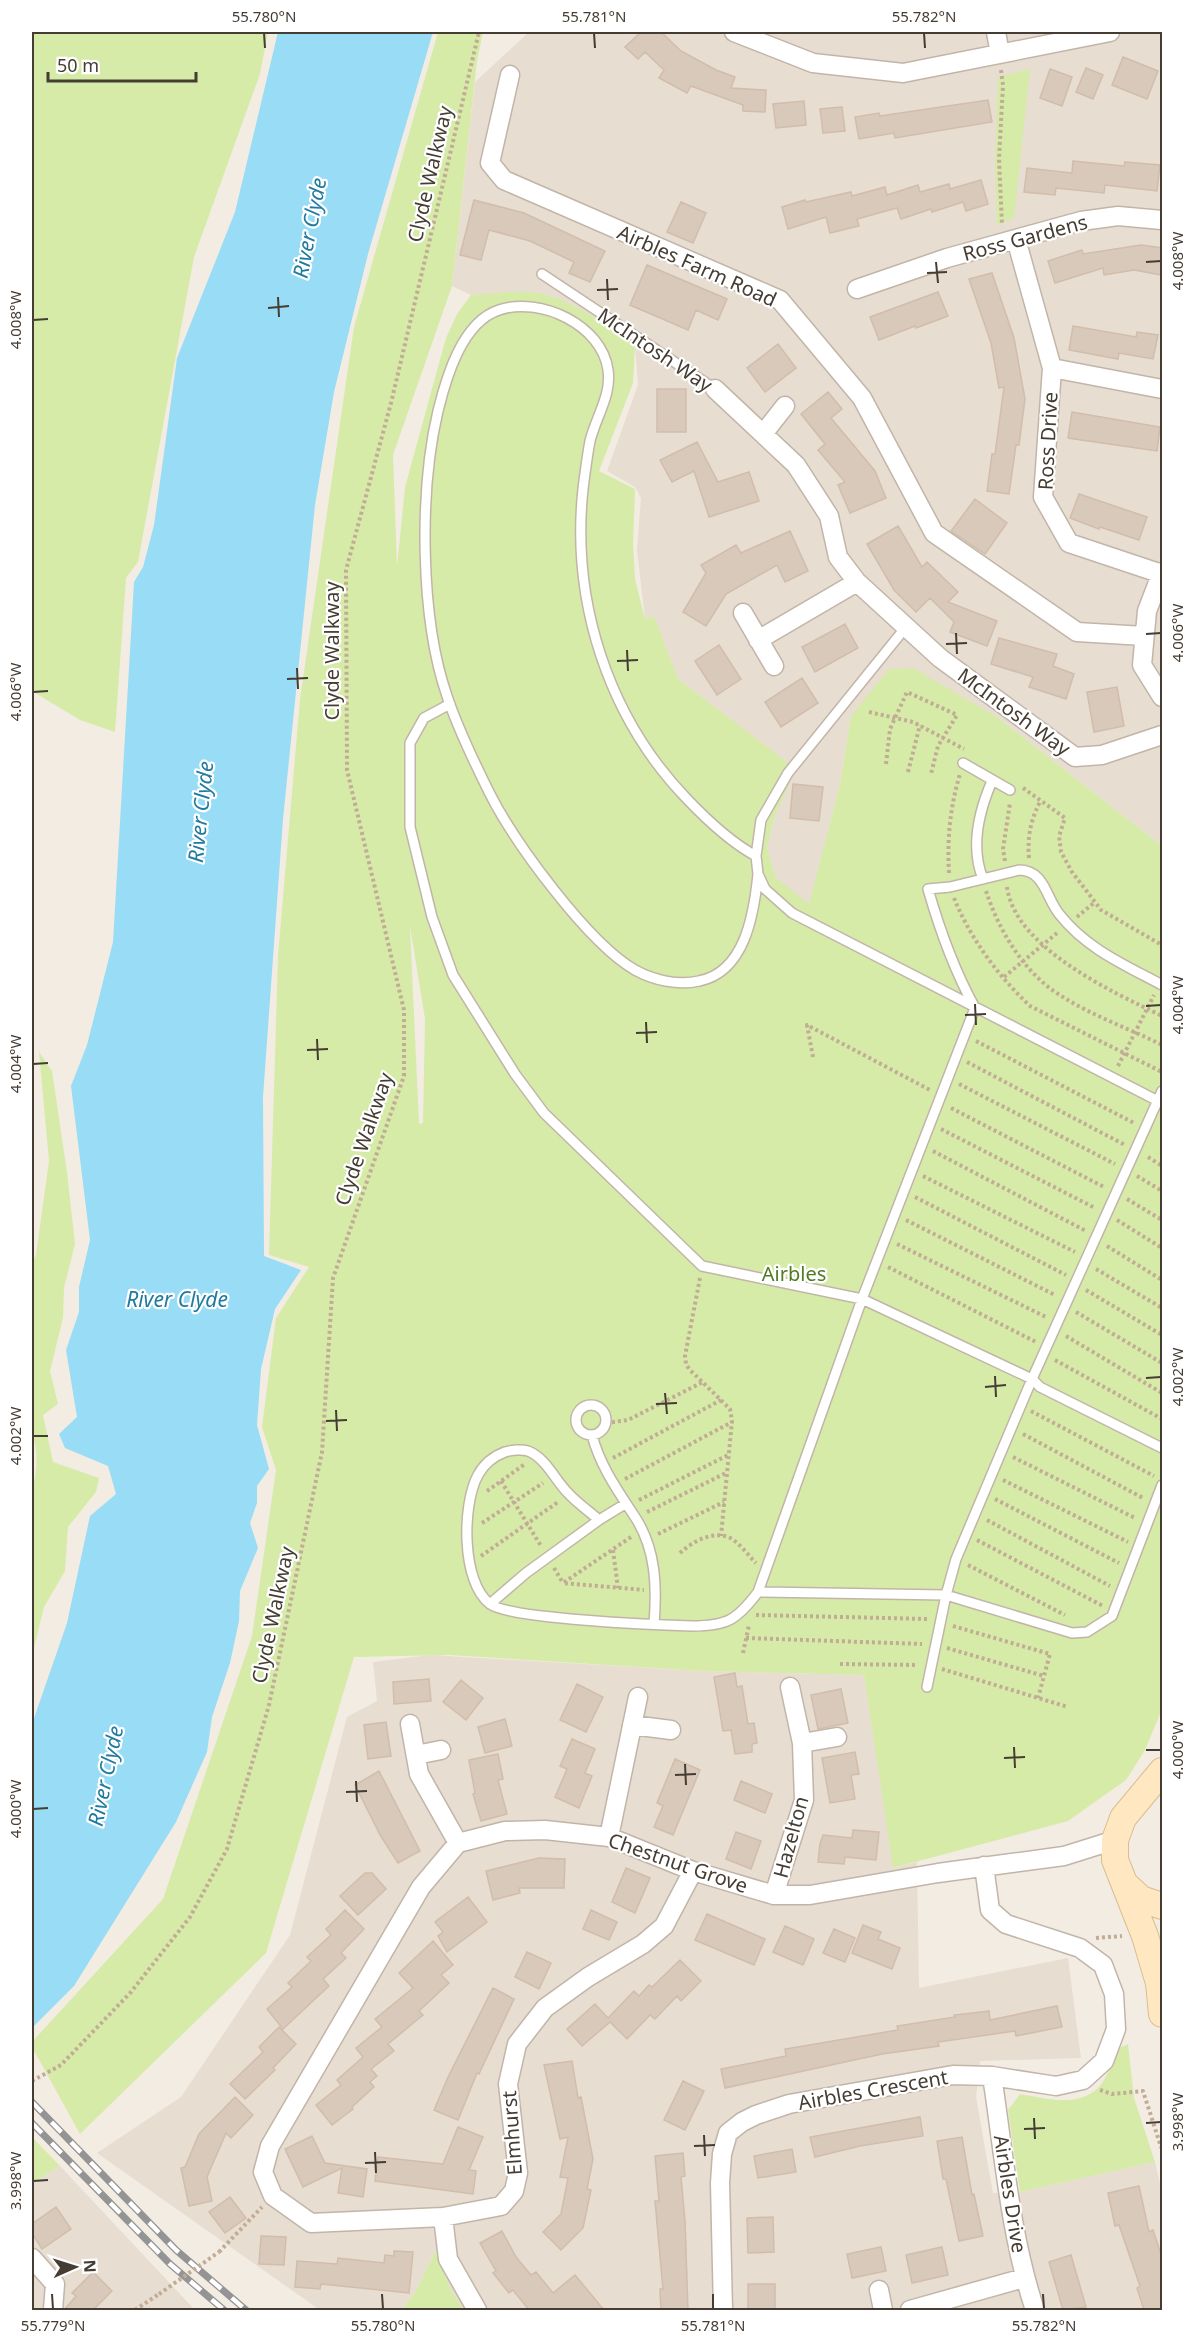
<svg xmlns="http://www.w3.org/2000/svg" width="1194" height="2342" viewBox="0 0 1194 2342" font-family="'Noto Sans',sans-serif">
<rect width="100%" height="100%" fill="#f3ece3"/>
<path fill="#e7ddd1" d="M529 32H1162V846L997 717 913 669 851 716 840 784 809 905 774 877 767 847 775 816 795 769 678 679 654 617 645 619 637 550 641 498 635 487 607 471 638 385 635 347 606 325 573 305 537 293 471 295 452 286 475 82Z
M430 1655 702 1671 864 1675 894 1868 917 1862 919 1988 1068 1958 1081 2058 980 2061 976 2097 993 2193 1020 2192 1155 2162 1162 2192V2310H464L452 2292 435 2251 416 2291 402 2310H320L97 2153 181 2097 290 1935 347 1717 377 1701 373 1662Z
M60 2166 195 2310H32V2183Z"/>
<path fill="#d6eba8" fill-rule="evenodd" d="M32 32H268L260 74 194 257 138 562 126 578 115 732 80 720 32 691Z
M438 32H483L477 61 452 286 393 455 397 567 405 487 446 338 457 314 471 295C490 294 518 290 537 293 572 298 607 326 635 347L633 383 599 471 635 489 633 544 635 579 645 619 654 616 678 679 796 769 775 816 767 847 775 877 809 904 840 784 851 716 889 669 913 668 997 717 1162 846V1709L1145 1750 1126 1780 1068 1821 893 1868 864 1675 702 1671 449 1655 354 1657 266 1953 80 2134 32 2047V2042L163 1899 252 1636 276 1470 262 1427 276 1318 309 1267 269 1255 278 956 300 699 354 327ZM410 926 425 1019 423 1123 419 1124Z
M1030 69 1014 218 997 225 995 163 998 77Z
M39 1052 52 1071 67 1172 75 1244 64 1288 63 1318 50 1371 58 1404 43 1415 53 1462 99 1478 96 1492 68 1527 65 1571 44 1607 32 1656V1491C37 1473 39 1451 32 1434V1263L36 1255 49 1161Z
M1128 2044 1134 2098 1155 2162 1020 2192 1008 2110 1020 2094C1044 2098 1077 2108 1098 2088 1106 2080 1115 2058 1121 2047Z
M32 2137 60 2166 32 2183Z
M435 2251 452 2292 464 2310H402L416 2291Z"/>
<path fill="#99dcf6" d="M278 32H433L368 254 334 392 315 505 283 819 263 1097 264 1256 301 1270 275 1309 261 1369 257 1425 269 1469 257 1486V1503L250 1523 258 1548 240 1591 239 1621 230 1663 212 1717 207 1752 176 1822 74 1986 32 2028V1724L67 1623 90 1516 116 1494 108 1466 65 1448 59 1434 77 1417 66 1350 79 1312V1287L90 1240 71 1086 87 1045 113 942 134 582 143 567 154 525 177 358 235 212Z"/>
<path fill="#d8c9bb" stroke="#d1bdaa" stroke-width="1.5" d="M641 32H661L681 51 716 70 735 77 731 88 766 90 765 112 743 111V105L691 86 687 93 659 78 664 70 645 52 638 59 625 47Z
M1123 57 1158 71 1147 99 1112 85Z
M1086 68 1103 75 1093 99 1076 92Z
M1050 69 1072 77 1062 106 1040 98Z
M988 100 992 122 895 138 894 133 859 139 855 117 879 113 880 116Z
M804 101 806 125 776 128 773 104Z
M842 107 845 131 823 133 820 109Z
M1073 161 1124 166 1125 162 1160 165 1157 191 1105 185 1104 193 1056 188 1055 195 1024 192 1027 168 1072 173Z
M981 180 988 204 966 211 963 202 932 212 931 209 901 219 897 208 857 219 859 226 830 233 826 217 788 229 782 207 805 200 806 202 851 192 852 196 885 187 887 195 918 185 920 192 949 184 950 189Z
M474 200 524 213 605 251 590 282 569 273 574 262 530 241 489 230 481 260 460 255Z
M681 202 706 213 693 243 667 232Z
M1141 245 1162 248V275L1134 270 1104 275 1103 268 1055 283 1048 261 1082 250 1083 254Z
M647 265 727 299 718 320 696 310 688 330 630 305Z
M992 273 1014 338 1025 399 1019 445H1016L1009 494 987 491 992 454H995L1004 387 999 388 991 343 969 279Z
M938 292 948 316 916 328 915 326 879 340 870 317Z
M1073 326 1136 337 1137 332 1158 335 1153 359 1119 353 1118 359 1069 350Z
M778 344 796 368 765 392 747 368Z
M657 389H686V432H657Z
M828 392 842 409 831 418 875 471 886 498 850 513 838 485 845 482 818 450 825 444 801 414Z
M1072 412 1160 427 1157 451 1068 438Z
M697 442 718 482 749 472 759 501 709 517 694 471 672 482 660 460Z
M1079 494 1147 517 1139 540 1100 527 1099 529 1070 518Z
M975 499 1007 523 985 554 951 531Z
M898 526 922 567 927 562 958 592 948 602 997 621 987 646 950 632 954 622 930 598 916 612 894 590 867 544Z
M790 531 808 571 785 582 777 565 726 594 706 626 683 612 706 573 701 565 736 545 741 553Z
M845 624 858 648 815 672 802 647Z
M999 638 1057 654 1053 666 1074 674 1066 699 1029 687 1033 677 991 664Z
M719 645 741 679 717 695 695 661Z
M802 678 818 703 781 727 765 702Z
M1117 687 1124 726 1094 732 1087 692Z
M793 784 823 787 819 821 790 818Z
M735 1673 737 1687 742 1686 748 1724 754 1723 757 1743 752 1744V1752L735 1754 731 1730 723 1731 714 1677Z
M429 1679 431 1701 394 1704 393 1682Z
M461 1680 483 1698 466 1720 443 1702Z
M577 1684 603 1697 586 1732 560 1720Z
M841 1689 848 1723 818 1729 811 1695Z
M505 1719 512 1746 485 1753 478 1727Z
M386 1722 391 1756 368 1759 364 1725Z
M572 1739 595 1749 585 1773 592 1776 579 1808 555 1797 567 1769 560 1766Z
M855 1752 859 1774 851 1775 855 1799 830 1803 822 1758Z
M498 1754 503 1779 498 1780 507 1814 481 1821 473 1794 475 1793 469 1760Z
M675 1759 700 1770 673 1835 654 1827 663 1806 657 1803Z
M379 1771 420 1851 398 1863 380 1835 355 1785Z
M741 1781 772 1794 765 1813 734 1800Z
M853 1830 879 1832 876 1860 845 1857 844 1864 818 1862 820 1844 823 1835 852 1838Z
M736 1832 761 1841 751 1869 726 1859Z
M539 1858 565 1859 564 1888H519L520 1893 493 1900 486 1871Z
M626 1868 650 1878 635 1913 612 1902Z
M365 1873H372L386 1889 358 1915 340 1896Z
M468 1897 487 1922 447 1952 438 1936 443 1932 435 1922Z
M345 1910 364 1929 341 1953 346 1958 323 1979 329 1986 283 2029 267 2009 292 1987 288 1983 311 1961 307 1957 331 1935 326 1929Z
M591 1910 617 1922 609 1940 583 1929Z
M707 1914 765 1939 754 1965 695 1940Z
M863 1925 881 1932 878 1939 900 1948 892 1969 852 1953Z
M785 1926 814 1939 803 1965 773 1952Z
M834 1929 855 1938 845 1962 823 1953Z
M433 1941 453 1965 441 1975 449 1983 419 2011 423 2015 388 2044 394 2051 371 2069 377 2076 370 2082 374 2087 352 2107 353 2109 332 2125 316 2105 341 2085 337 2080 363 2057 356 2048 382 2027 375 2019 413 1988 399 1973Z
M527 1952 551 1963 539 1989 515 1977Z
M680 1960 701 1981 681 2001 677 1996 655 2019 650 2015 627 2039 610 2022 582 2046 567 2029 595 2004 608 2018 634 1991 639 1996 649 1985 652 1987Z
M493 1988 514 1999 479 2074 477 2073 458 2120 434 2110 449 2075Z
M1057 2006 1062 2027 1016 2036 1015 2031 938 2042 939 2046 882 2054 725 2088 721 2069 786 2056 785 2049 898 2030 897 2026 955 2017 954 2015 989 2011 990 2020Z
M279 2027 296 2044 273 2068 275 2070 245 2099 230 2084 263 2052 259 2047Z
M572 2061 578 2098 581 2097 593 2159 587 2189 591 2190 583 2228 561 2250 543 2232 561 2214 568 2178 560 2177 568 2137 560 2139 544 2065Z
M683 2081 704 2091 685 2130 664 2120Z
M235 2097 253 2115 231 2138 226 2133 207 2177 212 2201 189 2206 181 2168 185 2167 199 2134Z
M920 2117 923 2136 860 2146 815 2157 810 2137Z
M458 2127 483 2137 469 2170 476 2171 473 2194 375 2181 378 2157 443 2164Z
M312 2136 325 2163 367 2169 363 2197 338 2193 342 2168 303 2187 285 2149Z
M962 2137 972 2195 974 2194 983 2236 959 2241 946 2179H943L937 2141Z
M792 2149 796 2172 758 2178 754 2156Z
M683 2153 685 2176 681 2177 685 2221 688 2310H661L660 2289H663L655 2201H659L655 2156Z
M1139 2186 1149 2232 1153 2230 1162 2257V2310H1144L1137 2288 1140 2286 1119 2225 1115 2226 1108 2193Z
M230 2197 246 2218 225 2233 209 2212Z
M56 2207 71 2229 42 2249 32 2233V2224Z
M773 2217 774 2252 748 2253 747 2218Z
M502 2231 516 2257 531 2275 536 2272 553 2293 575 2275 604 2310H529L513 2290 509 2293 493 2273 496 2271 480 2243Z
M261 2236 286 2237 284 2265 259 2264Z
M881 2247 886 2271 852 2278 847 2254Z
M942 2247 948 2275 912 2283 906 2255Z
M394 2251 413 2252 409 2293 321 2284 320 2289 295 2287 297 2261 337 2264 338 2258 384 2263 385 2255 394 2256Z
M1071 2255 1086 2307 1063 2310 1049 2262Z
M93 2272 112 2291 93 2310H64L76 2296 72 2293Z
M748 2284H775V2310H748Z"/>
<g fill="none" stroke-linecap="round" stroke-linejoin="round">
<defs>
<path id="lane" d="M542 274 715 389
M906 627 788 773 761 820 756 856 758 874 765 889 792 913 1162 1103
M450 704 424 718 410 743V827L432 917 453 975 515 1074 544 1113 702 1266 862 1299 1032 1379 1040 1387 1162 1448
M963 763 1010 790
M756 856C730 842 707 820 687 799 608 717 571 602 583 489 585 473 587 457 590 441 596 417 612 394 608 370 602 325 540 296 499 310 462 322 446 378 438 411 419 491 420 618 447 696 458 729 474 762 490 794 515 843 588 943 635 970 653 980 678 986 699 981 745 972 754 914 758 874
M983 879C970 847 979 811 992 781
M1162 985C1125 965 1087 949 1060 915 1046 899 1045 870 1019 870L950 887 928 889C940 931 954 970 975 1008L862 1299 758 1592 946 1595 956 1559 1032 1379 1162 1091
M576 1420a15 15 0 1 1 30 0a15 15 0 1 1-30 0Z
M592 1435C600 1466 618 1491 635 1517 656 1549 657 1587 654 1624
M625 1504 599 1520C589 1511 577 1503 568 1493 555 1480 546 1458 528 1451 522 1449 511 1450 505 1452 494 1456 484 1464 478 1475 462 1504 461 1582 490 1604 510 1619 659 1625 692 1626 727 1626 737 1620 758 1592
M490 1604 526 1573 599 1520
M927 1687 946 1595 1072 1633 1087 1632 1112 1616 1162 1485"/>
<path id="street" d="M734 32 813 63 903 73 1110 32
M996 32 1000 54
M510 75 490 163 504 180 780 300 862 398 934 533 1077 632 1144 636
M1016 239 1052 368 1043 497 1069 543 1162 574
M857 289 947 258 1081 221 1118 216 1162 220
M1052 368 1162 389
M715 389 796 465 829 516 838 557 857 582 940 658 1075 757 1102 755 1162 735
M763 434 785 406
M1162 572 1147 611 1142 665 1162 697
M743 613 774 666
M758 640 857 582
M410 1724 419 1774 458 1843
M632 1725 671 1730
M802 1743 837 1737
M416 1755 441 1750
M609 1837 638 1697
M693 1871 664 1926 643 1944 588 1977 545 2008 517 2044 508 2084 518 2173 514 2191 501 2206 443 2217 311 2223 273 2196 263 2172 270 2146 421 1887 458 1843 505 1831 545 1830 609 1837 693 1871 774 1895H810L938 1873 1064 1856 1115 1840
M774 1895 804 1800 802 1743 790 1687
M992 2076C1004 2154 1010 2235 1035 2310
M443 2217 448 2259 477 2310
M32 2258 55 2284 53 2310
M879 2290 883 2310
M723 2310 720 2183 722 2154 728 2133 742 2122 756 2115 789 2104 953 2075 992 2076 1056 2086 1083 2080 1104 2061 1116 2029 1114 1994 1103 1965 1080 1948 1006 1924 990 1910 984 1866
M910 2310 1024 2278"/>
<path id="secondary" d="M1162 1771 1123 1818 1115 1840V1860L1145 1936 1159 1983 1162 2014
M1127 1886 1141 1899 1162 1906"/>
</defs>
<use href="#lane" stroke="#c2b5a8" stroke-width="12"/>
<use href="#street" stroke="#c2b5a8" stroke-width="21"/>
<use href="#secondary" stroke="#dabd91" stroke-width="28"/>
<path stroke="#c2ac95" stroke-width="4" stroke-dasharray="3 3" stroke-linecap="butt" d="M1001 70 1003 85 999 159 1002 224
M869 712 913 722 964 749
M886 764 890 729 907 692 957 715 938 746 931 774
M908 772 920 725
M1023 788 1065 818 1059 836 1061 852 1072 872 1095 902 1101 910 1162 945
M1029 858C1027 836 1031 819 1041 800
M1005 861 1003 849 1010 803
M949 873C947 839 950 807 960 774
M1007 887C1015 948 1113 992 1162 1016
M986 891C999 931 1025 975 1063 997 1093 1016 1130 1029 1162 1045
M954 898C970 938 998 976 1030 1006L1162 1072
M1077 917 1095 902
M1004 977 1057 933
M976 1041 1134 1123
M813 1057 807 1025 930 1090
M967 1062 1125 1145
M1118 1066 1154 995
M959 1084 1115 1164
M951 1108 1104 1187
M941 1129 1095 1208
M933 1151 1086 1231
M1148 1157 1162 1166
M923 1176 1075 1252
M1137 1176 1162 1191
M915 1197 1066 1275
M1127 1199 1162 1220
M906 1220 1055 1295
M1117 1220 1162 1248
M897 1244 1046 1317
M1107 1246 1162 1280
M888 1267 1036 1342
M1096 1269 1162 1308
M700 1278 685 1356 686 1364 689 1369 730 1409 732 1421 721 1536
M1086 1290 1162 1335
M1076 1312 1162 1363
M1066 1336 1162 1393
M1055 1360 1162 1419
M1031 1411 1154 1476
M606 1423 628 1420 703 1382
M1023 1434 1143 1498
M1013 1457 1135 1518
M613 1458 721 1400
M625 1479 732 1422
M1003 1480 1128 1542
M501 1481 541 1546
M487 1491 525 1464
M995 1499 1119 1563
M639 1500 728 1455
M647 1512 726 1473
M987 1520 1110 1586
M482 1523 543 1483
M658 1534 724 1502
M631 1537 563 1583 644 1590
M977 1540 1103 1606
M613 1550 618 1588
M680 1553C693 1541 715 1529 732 1539 741 1545 748 1555 756 1563
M481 1556 558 1502
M968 1565 1065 1615
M554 1568 563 1583
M756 1615 928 1619
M953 1626 1050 1654 1038 1698
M746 1638 922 1644
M947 1648 1044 1676
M743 1653 749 1625
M840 1664 917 1665
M942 1669 1068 1707
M1096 1938 1122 1936
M32 2081 61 2065 131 1992 190 1917 227 1849 269 1705 322 1452 333 1278 404 1076V1010L347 770 346 570 391 403 479 32
M1100 2090 1112 2094 1143 2091 1161 2147 1162 2146
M219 2252 262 2207
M135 2310 159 2294"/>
<use href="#lane" stroke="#fff" stroke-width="9"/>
<use href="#street" stroke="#fff" stroke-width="18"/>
<use href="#secondary" stroke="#ffe8c1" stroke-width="26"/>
<defs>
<path id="rail" d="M32 2102 176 2250 246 2310
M32 2123 170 2264 224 2310"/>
</defs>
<use href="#rail" stroke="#949494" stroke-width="7"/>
<use href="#rail" stroke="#fff" stroke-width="4.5" stroke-dasharray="14" stroke-linecap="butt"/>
<path stroke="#c2ac95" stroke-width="4" stroke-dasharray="3 3" stroke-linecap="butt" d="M159 2294 219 2252"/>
</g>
<path fill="none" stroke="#453c33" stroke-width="2" d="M264 33 265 48M594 33 595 48M924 33 925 48M936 262 938 283M1146 262 1161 261M927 273 947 272M607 279 608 300M597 290 618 289M278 297 279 317M268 308 289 306M33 320 48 319M956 633 957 654M1146 634 1161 633M946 644 967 643M627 650 628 671M617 661 638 660M297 668 298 689M287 679 308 678M33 692 48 691M975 1004 976 1025M1146 1006 1161 1005M965 1015 986 1014M646 1022 647 1043M636 1033 657 1032M317 1039 318 1060M307 1050 328 1049M33 1064 48 1063M995 1376 996 1397M1146 1378 1161 1377M985 1387 1006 1385M665 1393 667 1414M656 1404 677 1403M336 1410 337 1431M326 1421 347 1420M33 1436H48M1014 1747 1015 1768M1146 1750H1161M1004 1758 1025 1757M685 1764 686 1785M675 1775 696 1774M356 1781 357 1802M346 1792 367 1791M33 1809 48 1808M1034 2118 1035 2139M1146 2123 1161 2122M1024 2129 1045 2128M704 2135 705 2156M694 2146 715 2145M375 2152 376 2173M365 2163 386 2162M33 2181 48 2180M52 2294 53 2309M382 2294 383 2309M713 2294V2309M1043 2294 1044 2309"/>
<g text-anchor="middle" stroke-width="4.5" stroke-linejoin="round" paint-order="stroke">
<g font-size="20" fill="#453c33" stroke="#fff">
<text transform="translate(430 174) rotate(-77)" y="7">Clyde Walkway</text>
<text transform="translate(1025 238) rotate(-15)" y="7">Ross Gardens</text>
<text transform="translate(697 266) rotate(24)" y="7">Airbles Farm Road</text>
<text transform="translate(655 350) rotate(34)" y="7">McIntosh Way</text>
<text transform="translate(1048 441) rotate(-87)" y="7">Ross Drive</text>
<text transform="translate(332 651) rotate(-90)" y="7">Clyde Walkway</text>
<text transform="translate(1014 712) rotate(36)" y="7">McIntosh Way</text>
<text transform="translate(364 1139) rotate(-71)" y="7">Clyde Walkway</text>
<text transform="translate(273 1615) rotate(-78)" y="7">Clyde Walkway</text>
<text transform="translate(791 1837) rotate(-75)" y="7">Hazelton</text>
<text transform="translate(678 1863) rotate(19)" y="7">Chestnut Grove</text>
<text transform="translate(873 2090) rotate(-10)" y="7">Airbles Crescent</text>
<text transform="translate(512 2133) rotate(-94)" y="7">Elmhurst</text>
<text transform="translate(1010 2194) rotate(81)" y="7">Airbles Drive</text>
</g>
<g font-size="20" fill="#507b22" stroke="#fff">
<text x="794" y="1281">Airbles</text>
</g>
<g font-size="21" font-style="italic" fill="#217ba0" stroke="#fff">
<text transform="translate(310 228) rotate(-79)" y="7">River Clyde</text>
<text transform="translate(201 812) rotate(-84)" y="7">River Clyde</text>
<text x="177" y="1307">River Clyde</text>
<text transform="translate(106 1776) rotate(-78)" y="7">River Clyde</text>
</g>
</g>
<rect width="1194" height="2342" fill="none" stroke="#ffffff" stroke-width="66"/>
<g transform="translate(75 2267) rotate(87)" stroke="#ffffff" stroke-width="4.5" paint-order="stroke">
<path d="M0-4.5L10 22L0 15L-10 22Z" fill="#453c33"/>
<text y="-9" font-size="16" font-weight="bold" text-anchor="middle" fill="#453c33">N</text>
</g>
<path d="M48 72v9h148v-9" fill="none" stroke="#453c33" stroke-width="3"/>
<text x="57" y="72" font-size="18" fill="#453c33" stroke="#ffffff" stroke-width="4.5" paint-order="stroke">50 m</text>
<rect x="33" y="33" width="1128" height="2276" fill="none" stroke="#453c33" stroke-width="2"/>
<g font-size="15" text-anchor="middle" fill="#453c33">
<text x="264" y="22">55.780°N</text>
<text x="594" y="22">55.781°N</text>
<text x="924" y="22">55.782°N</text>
<text transform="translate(1178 261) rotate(-90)" y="5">4.008°W</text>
<text transform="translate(16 320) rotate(-90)" y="5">4.008°W</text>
<text transform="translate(1178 633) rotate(-90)" y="5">4.006°W</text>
<text transform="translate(16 692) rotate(-90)" y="5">4.006°W</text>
<text transform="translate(1178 1005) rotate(-90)" y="5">4.004°W</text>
<text transform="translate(16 1064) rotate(-90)" y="5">4.004°W</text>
<text transform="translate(1178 1377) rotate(-90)" y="5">4.002°W</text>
<text transform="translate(16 1436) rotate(-90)" y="5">4.002°W</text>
<text transform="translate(1178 1750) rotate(-90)" y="5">4.000°W</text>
<text transform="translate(16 1809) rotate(-90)" y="5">4.000°W</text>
<text transform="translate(1178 2122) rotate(-90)" y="5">3.998°W</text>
<text transform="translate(16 2181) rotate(-90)" y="5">3.998°W</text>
<text x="53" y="2331">55.779°N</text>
<text x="383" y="2331">55.780°N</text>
<text x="713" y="2331">55.781°N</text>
<text x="1044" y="2331">55.782°N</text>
</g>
</svg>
